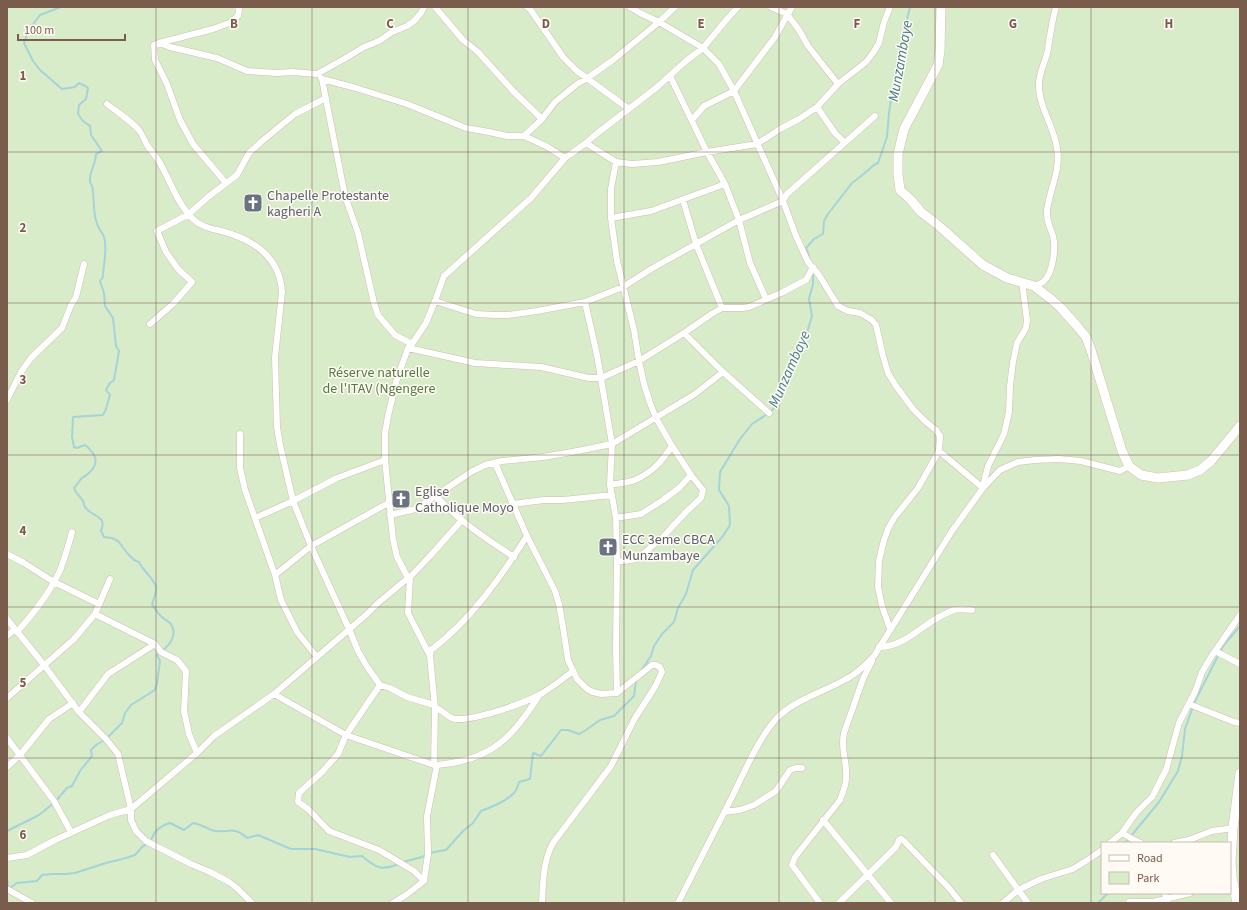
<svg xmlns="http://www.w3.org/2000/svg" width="1247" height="910" viewBox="0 0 1247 910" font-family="'Source Sans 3',sans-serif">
<rect width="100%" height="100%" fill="#fdf6ec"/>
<path fill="#d8ecc9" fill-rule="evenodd" d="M7 7H1240V903H7ZM1102 843H1230V893H1102Z"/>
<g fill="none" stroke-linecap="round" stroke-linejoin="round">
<path stroke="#a5d3da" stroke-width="2" d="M809 256 806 248 814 239 823 234 824 221 828 214 852 183 860 177 874 165 878 163 887 137 889 113 897 61 910 7
M641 671 651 656 654 646 662 634 674 622 678 608 686 594 693 570 723 536 730 525 729 506 719 490 720 472 740 439 752 424 769 413 775 407 785 376 803 346 812 316 809 299 813 284V272
M7 831 39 815 55 802 67 788 72 786 80 771 92 756 91 750 96 745 106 739 122 723 125 713 131 705 155 690 157 683 160 661 157 655C167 648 180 636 170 623 168 621 165 620 162 617 158 614 155 609 152 604 158 587 159 587 146 572 143 568 141 567 139 562L134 560 128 554 118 541 112 538 104 537 101 531C108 515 91 517 85 507 84 506 84 503 83 501 80 496 76 494 74 488 77 485 79 481 82 478 85 476 88 474 90 472 100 462 95 453 85 445L77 448 74 447 72 437 73 417 103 415 106 409 110 395 106 390 110 383 114 380 119 351 116 346 113 318 105 306 104 293 100 281 103 277C103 264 108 250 104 237 103 233 99 230 98 226 92 214 95 199 92 186 91 184 90 183 90 181 89 171 96 164 96 154L102 151 91 135 90 126 83 121 78 114 79 105 86 99 88 88 85 86 79 83 75 87 62 89 40 70 33 61 24 43 28 31 40 15 61 7
M1131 836 1159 802 1178 771 1182 756 1185 729 1195 701 1223 646 1240 626
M150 843C154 831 158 827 170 823L184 830 193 823C200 824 205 827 211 830 227 835 232 824 247 838L258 835 291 849H315L350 857 362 856C376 868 381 871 399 864
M1125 843 1128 839
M403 862 422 857 434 852 446 850 463 831 473 823 481 811C492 807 505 802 513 794 516 791 518 786 519 782L530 779 533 753 541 756 561 730H568L579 734 586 730 600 720 614 716 634 696 636 681
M7 879 8 886
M8 886 10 888 17 883 37 881 42 875 52 874H66L75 873 106 863 126 858 135 855 143 846 147 844
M1098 903 1108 893"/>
<defs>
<path id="street" d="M238 7 239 10 238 16 229 23 213 29 159 43 170 47 217 58 247 71 277 73 292 72 317 74 344 59 364 47 379 41 392 32 407 26 414 21 421 13 424 7
M435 7 463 40 478 52 514 92 542 119
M527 7 530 9 563 57 577 71 629 109
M630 7 640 13 659 22 703 48 719 64 734 91 783 201 796 236 808 262 819 275 838 306 848 311 860 313 872 320 876 325 883 356 888 373 896 386 913 409 926 422 936 430 940 436 939 451 918 488 894 518 888 529 884 540 879 561 878 587 882 606 890 629
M771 7 787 14 799 30 808 46 838 84
M159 43 154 45 155 60 167 84 180 120 193 144 226 183
M670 76 707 152 725 184 739 220 750 263 766 299
M321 78 322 79 356 88 407 104 466 128 489 132 507 136H524L546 146 565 158
M322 79 345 196 358 233 374 303 378 315 395 335 412 344
M107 104C117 112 130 120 138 129 142 133 144 140 147 145 151 151 156 156 160 163 170 181 178 205 194 220 203 228 214 229 225 232 256 241 280 258 282 292L275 357 277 427 280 445 293 501 311 546 349 629 358 651 366 665 380 685 390 688 407 697 434 705
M817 107 835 133 845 143
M692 120 704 106 734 91 775 37 792 7
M524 136 542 119 555 102 577 84 586 79 613 60 659 22 675 7
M586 143 616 162 632 164 658 162 707 152 757 144 780 129 799 119 817 107 838 84 866 62 873 53 879 43 884 22 890 7
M616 162 611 189V218L617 261 634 330 639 361 644 384 650 403 656 418 672 446 691 475 703 490 701 498 686 512 663 537 637 559 617 562
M683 200 696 244 722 308
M611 218 651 211 725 184
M1034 286C1037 285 1040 284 1043 282 1053 274 1056 248 1053 236 1050 225 1046 223 1047 210 1050 188 1061 170 1057 148 1054 126 1038 106 1039 84 1039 72 1046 61 1048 49 1050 35 1052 21 1056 7
M435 301 476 314 494 315H508L537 311 585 302 623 287 651 269 739 220 783 201 787 194 875 116
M585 302 597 355 612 444 610 485 616 518 617 562 616 648 617 693
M150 324 173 304 192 282 178 269 166 252 157 231 189 214 208 197 237 175 249 153 262 141 295 114 326 98
M684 333 723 372 769 413
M408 348 475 363 541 367 589 378H601L639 361 684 333 713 313 722 308H742L749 307 781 293 806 280 813 267
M7 400 21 372 31 358 62 328 71 305 76 297 84 264
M240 434V468L245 490 275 575 281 600 297 632 317 657
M939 451 983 488
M495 463 527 536 555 591 559 604 563 627 568 660 577 679 587 689 593 692 601 694 617 693 652 665H656L660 667 662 672 655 687 635 718 611 766 553 843C543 861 543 883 542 903
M610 485C618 483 628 483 635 480 653 472 662 461 672 446
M983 486 988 466 1004 434 1009 412 1010 386 1013 362 1017 343 1026 328 1027 320 1022 282
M436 496C459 521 485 538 514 557
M513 504 544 500H563L612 495
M390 515 416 509 471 472 485 465 502 461 543 457 572 452 612 444 695 394 723 372
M255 518 293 501 337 478 385 460
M616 518 641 514 663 500 679 488 691 475
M7 554 24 563 54 582 99 604
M275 575 311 546 390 502
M410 577 430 556 462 520
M95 614 155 644 161 652 177 660 186 671 184 711 189 734 197 753
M7 619 44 665 79 712 106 739 118 754 131 809V820L136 831 146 841 191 864 210 872 229 882 238 889 252 903
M17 632C34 613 51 592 61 568 65 556 69 544 72 532
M7 636 15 629
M879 647C908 647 927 618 954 610 960 608 966 610 972 610
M1215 651 1240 664
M430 656 431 650C471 620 500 578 527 536
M380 685 346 735 338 754 322 772 299 793 298 802 308 809 329 831 379 850 414 871 424 881
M274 694 346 735 434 765
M7 698 74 639 95 614 110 579
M1189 704 1234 722 1240 723
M435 708C443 709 448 719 456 719 477 720 522 704 541 694 552 687 563 679 573 671
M79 712 108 674 155 644
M7 738 54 801 71 832
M437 765C492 760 511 739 540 694
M7 767 20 755 49 719 73 703
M724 812 740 810 754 805 776 791 790 770 796 768H802
M823 820 891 903
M1122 833 1136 841 1141 843
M1110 843 1122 833 1136 813 1152 797 1166 770 1179 723 1195 692 1202 672 1211 657 1240 615
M1174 843 1189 840 1212 831 1233 828
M993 855 1028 903
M7 858 27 855 55 840 110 815 131 809 197 753 214 736 274 694 367 614 378 603 408 578
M7 889 32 903
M1165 893 1167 903
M1129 902H1153L1190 893
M393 903 406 895 424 881 428 854 427 816 437 765H434L435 708 430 656 408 613 410 577 408 578 397 557 393 539 385 460V433L388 416 396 382 408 348 412 344 426 323 435 301 444 276 531 198 565 158 586 143 595 135 656 88 686 61 703 48 727 19 738 7
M678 903C696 868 714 832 732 797 744 773 759 737 777 718 796 699 824 692 846 679 857 674 866 664 874 656L952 531 983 488 1000 470 1018 462 1035 460 1059 459 1081 461 1120 471 1129 466
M820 903 792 865 795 857 840 800C842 794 846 786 846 779 848 762 840 751 844 733L863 679 872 661
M839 903 896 847 899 840 901 839 904 841 949 888 961 903
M1003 903 1018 890 1041 879 1073 869 1089 859 1102 850"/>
<path id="secondary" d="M941 7 940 51 938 65 904 129 898 154V174L900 190 911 200 921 212 938 225 983 265 1007 278 1034 286 1051 299 1061 308 1077 326 1086 337 1091 350 1122 451 1129 466 1141 475 1158 478 1188 475 1200 470 1211 461 1240 426
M1237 903 1232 877 1231 862 1233 828 1240 773"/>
</defs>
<use href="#street" stroke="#d1beb0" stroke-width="7"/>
<use href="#secondary" stroke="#d6c0b0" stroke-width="10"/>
<use href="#street" stroke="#fff" stroke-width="6"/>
<use href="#secondary" stroke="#fff" stroke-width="9"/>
</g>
<path fill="none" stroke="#7a5c4d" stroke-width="1" stroke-opacity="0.55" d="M156 7V903M312 7V903M468 7V903M624 7V903M779 7V903M935 7V903M1091 7V903M7 152H1240M7 303H1240M7 455H1240M7 607H1240M7 758H1240"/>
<defs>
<symbol id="church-square" viewBox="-11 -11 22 22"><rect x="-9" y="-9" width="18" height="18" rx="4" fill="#6b7280" stroke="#fffaf3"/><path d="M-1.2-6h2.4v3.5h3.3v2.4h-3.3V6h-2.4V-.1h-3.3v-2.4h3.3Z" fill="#fff"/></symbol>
</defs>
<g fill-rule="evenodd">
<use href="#church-square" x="242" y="192" width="22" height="22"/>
<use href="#church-square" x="390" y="488" width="22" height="22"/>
<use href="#church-square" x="597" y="536" width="22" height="22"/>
</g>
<g text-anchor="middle" stroke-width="3" stroke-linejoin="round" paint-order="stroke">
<g font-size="14" fill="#5b616d" stroke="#fffaf3" text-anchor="start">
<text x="267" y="200">Chapelle Protestante<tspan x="267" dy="16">kagheri A</tspan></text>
<text x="415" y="496">Eglise<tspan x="415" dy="16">Catholique Moyo</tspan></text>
<text x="622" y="544">ECC 3eme CBCA<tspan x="622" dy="16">Munzambaye</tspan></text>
</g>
<g font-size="14" fill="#537a41" stroke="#fffaf3">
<text x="379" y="377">Réserve naturelle<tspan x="379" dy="16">de l'ITAV (Ngengere</tspan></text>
</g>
<g font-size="15" font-style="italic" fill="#437c86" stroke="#fffaf3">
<text transform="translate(900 61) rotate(-80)" y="5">Munzambaye</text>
<text transform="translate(789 369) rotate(-66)" y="5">Munzambaye</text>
</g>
</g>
<g font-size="13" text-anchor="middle" font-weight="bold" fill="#7a5c4d" stroke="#fffaf3" stroke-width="3" stroke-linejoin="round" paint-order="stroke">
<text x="234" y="28">B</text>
<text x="390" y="28">C</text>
<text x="546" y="28">D</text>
<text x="701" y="28">E</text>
<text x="857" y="28">F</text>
<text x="1013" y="28">G</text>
<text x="1169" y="28">H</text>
<text x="23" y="80">1</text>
<text x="23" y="232">2</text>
<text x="23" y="384">3</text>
<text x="23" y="535">4</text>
<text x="23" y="687">5</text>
<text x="23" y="839">6</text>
</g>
<rect width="1247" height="910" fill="none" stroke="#7a5c4d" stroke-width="16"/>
<rect x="1101" y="842" width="130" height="52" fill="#fffaf3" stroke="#cabbb1"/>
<rect x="1109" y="855" width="20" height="6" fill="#ffffff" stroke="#cabbb1"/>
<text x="1137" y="862" font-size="12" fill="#7a5c4d">Road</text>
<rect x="1109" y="872" width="20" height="12" fill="#d8ecc9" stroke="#cabbb1"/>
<text x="1137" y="882" font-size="12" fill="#7a5c4d">Park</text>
<path d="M18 34v6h107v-6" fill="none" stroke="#7a5c4d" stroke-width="2"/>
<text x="24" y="34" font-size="12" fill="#7a5c4d" stroke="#fffaf3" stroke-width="3" paint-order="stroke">100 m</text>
</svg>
